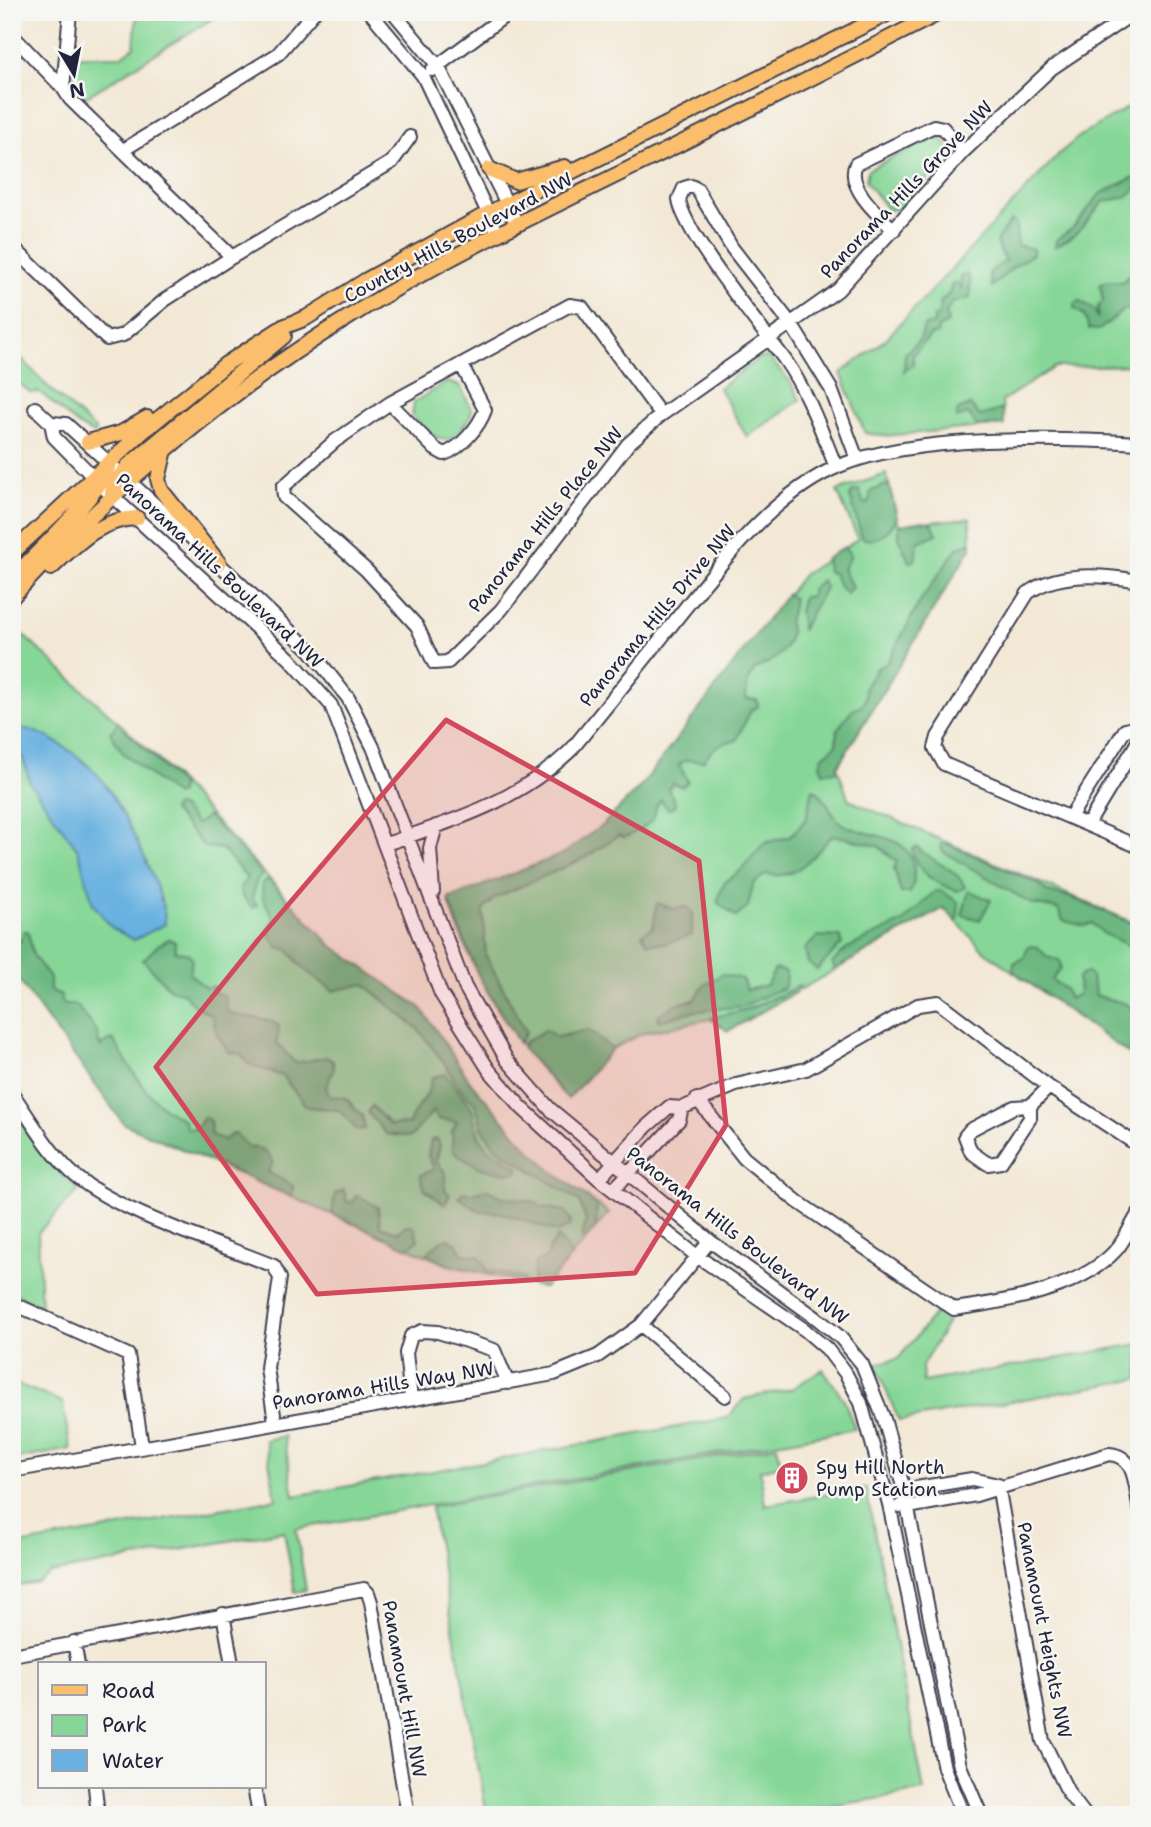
<svg xmlns="http://www.w3.org/2000/svg" width="1151" height="1827" viewBox="0 0 1151 1827" font-family="'Shantell Sans',sans-serif">
<rect width="100%" height="100%" fill="#f6f6f2"/>
<filter id="ink" filterUnits="userSpaceOnUse"><feTurbulence type="fractalNoise" baseFrequency=".0143" numOctaves="2"/><feDisplacementMap in="SourceGraphic" scale="14" xChannelSelector="R" yChannelSelector="G"/><feConvolveMatrix kernelMatrix="1 2 1 2 8 2 1 2 1" color-interpolation-filters="sRGB"/></filter>
<filter id="wash" filterUnits="userSpaceOnUse"><feTurbulence type="fractalNoise" baseFrequency=".00686" numOctaves="4" result="noise"/><feDisplacementMap in="SourceGraphic" scale="28" xChannelSelector="R" yChannelSelector="G"/><feGaussianBlur stdDeviation="1.57" result="paint"/><feColorMatrix in="noise" values="0 0 0 0 0 0 0 0 0 0 0 0 0 0 0 0 0 1.4 0 .05"/><feComposite in="paint" operator="in"/></filter>
<g filter="url(#wash)">
<rect width="100%" height="100%" fill="#f3e8d5"/>
<path fill="#86d797" stroke="#547c69" stroke-width="2" d="M137 12H223L84 98 74 74 76 56H122L134 47Z
M1139 101V365L1055 367 1002 401 1004 425 883 436 865 433 841 373 885 340 1061 152 1080 136Z
M937 135 948 146 946 158 900 209 888 210 866 182 868 170Z
M12 348 48 387 96 430 95 434C73 426 58 405 39 392L31 393 12 378Z
M768 357 790 381 800 400 747 437 719 388 759 358Z
M447 382 460 386 472 410C471 418 465 423 461 430 444 453 428 430 412 416L414 402Z
M886 474 899 525 970 518 971 548 837 767 849 800 1139 925V1061L984 951 944 908 728 1031 710 1019 643 1033 612 1049 568 1099C512 1042 472 976 448 899L563 854 604 824 641 786 803 575 858 539 837 491Z
M12 625 155 756 331 945 421 1008 472 1084 525 1145 552 1171 609 1213 544 1288 448 1265 124 1124 12 971Z
M16 1115C35 1143 53 1169 79 1190L38 1233 41 1306 12 1292V1118Z
M937 1311 948 1322 922 1366 923 1382 1139 1344V1379L899 1421 875 1364 898 1359Z
M823 1369 844 1400 855 1429 296 1529 306 1590 295 1592 284 1531 51 1573 37 1582 12 1587V1546L276 1499 265 1440 284 1436 294 1496 727 1418 744 1399 791 1389Z
M12 1382 62 1402 71 1449 17 1459 12 1434Z
M777 1446 781 1465 760 1470 765 1505 866 1488 924 1791 777 1815H487L431 1507Z"/>
<path fill="#6cb880" stroke="#476d5e" stroke-width="2" d="M1132 178H1139V186L1126 197 1103 202 1077 233 1055 247 1056 240 1073 228 1100 194Z
M1011 220 1016 223 1017 245 1033 249V254L1012 268 992 287 989 273 1005 261 996 241Z
M1134 262H1139L1135 278 1139 283V308L1124 310 1099 330 1089 329 1084 315 1074 308 1075 303 1080 301 1094 309 1098 318V306L1103 301 1100 285 1107 281 1122 282 1131 273Z
M967 274 970 278V298L952 303 946 313 948 323 938 328 937 335H931L913 355V365L904 371 905 354 921 338 924 326 934 324V317L939 314 940 302 950 293 951 285 957 283 961 288V277Z
M970 405 980 416 1003 409 1004 425 978 427 968 414 956 418 958 410Z
M889 484 897 518C891 530 877 544 862 538L850 496 853 491 859 490 864 504H868L871 491Z
M923 521 932 523 937 534 918 542 915 560 909 562 899 538V525Z
M971 542V548L837 767 838 771 823 772 820 764 823 756 836 745 837 730 852 710 861 706 865 700V687L877 668 887 663 919 603 957 548Z
M844 547 851 555 843 569 852 587 847 594 838 585 834 574 828 571 826 559Z
M822 580 825 588 802 629 799 611 803 597 811 596V589Z
M787 594 793 598C795 607 791 610 789 619 788 625 791 630 790 635 785 655 772 661 755 669L747 684 746 699 757 700 758 707 751 710 736 741C719 742 713 748 703 761L686 760 679 765 688 781 682 787 673 783 668 789 675 802 674 807 668 809 661 800C655 806 656 809 654 817 650 825 633 834 624 838L619 835 585 858 495 898 483 910 486 956 526 1032 519 1043 478 975 448 899 563 854 604 824 641 786Z
M118 722 181 785 180 793 176 796 123 753 110 733Z
M813 789C828 796 829 814 841 823 862 838 912 830 914 871 914 879 914 886 910 893H901L894 868 897 862 878 846 833 835C813 855 797 882 766 874L753 884 748 907 736 917 717 902 724 883 741 870 764 843 789 837 798 828 806 819Z
M175 806 181 807 196 824 208 816 263 874 256 881 252 899 257 905 253 908 242 896 240 887 247 878 222 849 205 847 172 811Z
M945 843 1038 883 1047 892 1070 897 1139 926V955L1128 945 1104 934 1092 923 1085 926 1063 921 1058 909 1032 904 942 851 941 844Z
M917 847C931 863 957 867 965 887L958 891C937 884 915 873 912 849Z
M268 879 331 945 421 1008 472 1084 525 1145 552 1171 597 1205 596 1228 586 1240 582 1237 586 1221 579 1201 495 1147 482 1128 476 1105 458 1086 445 1064 418 1029 364 984 333 991 304 969 288 950 278 947 267 931 274 918 263 899 262 884Z
M935 891H942L959 903 957 922 944 908 835 969 832 963 847 948 903 922Z
M969 891 991 900 980 920 962 915Z
M657 903 674 909 687 907 692 911V935L666 943H647L642 934 653 927Z
M24 931H28L33 955 50 978V990L61 995V1001L65 1005H76L96 1030 100 1046 113 1039C133 1072 148 1103 184 1120L187 1129 197 1128 204 1117 210 1121 211 1135 224 1140 234 1133 250 1148C262 1147 268 1151 273 1162L268 1172 293 1186 292 1197 124 1124 12 971V940L21 941Z
M818 936 841 937 842 944 817 970 808 963 805 949Z
M169 939 175 942V951L189 954 192 959 190 974 206 988 214 986 215 993 224 995 227 1011C243 1021 263 1014 279 1026L277 1043 295 1063 326 1057 333 1061 334 1068 326 1088 330 1097C353 1094 347 1105 362 1115L365 1129 357 1130 339 1110 307 1107 282 1076 248 1064 241 1054 229 1052 217 1035 212 1015 193 1005 184 993 170 989 143 960 158 945Z
M1028 946 1038 947 1047 957 1060 961 1061 968 1052 980 1065 989 1069 999 1079 994 1078 978 1086 972 1091 976 1096 995C1105 999 1114 1000 1123 1003 1145 1011 1139 1043 1139 1061L1013 971 1014 963 1024 958Z
M775 969 786 972 785 987 743 1006 690 1012 659 1021 658 1015 676 1004 695 1000 702 987 722 974 742 979 747 990 767 985Z
M799 986 801 989 728 1031 711 1018 751 1008Z
M545 1030 557 1037 588 1030 612 1049 568 1099 522 1048 525 1042Z
M445 1074 471 1107 478 1134 487 1148 518 1167V1172C491 1175 474 1167 453 1151L452 1131 457 1122 438 1119 433 1111 411 1137 386 1134 368 1113 372 1106 390 1125 409 1124C414 1105 428 1103 432 1077Z
M437 1139 440 1145 436 1161 445 1172V1190L450 1195 445 1204C434 1195 420 1192 421 1175L434 1169 428 1155 431 1140Z
M486 1189 502 1197 536 1202 540 1207 565 1211 571 1221 570 1226 557 1232 502 1213 479 1211 459 1197 463 1192 469 1194Z
M344 1190 347 1202 352 1203 357 1195 378 1207 380 1226 398 1232 406 1225 414 1226 418 1240 408 1248 332 1214 335 1194Z
M558 1237 572 1255 544 1288 532 1285 535 1264 549 1255 548 1250Z
M447 1238 456 1243 462 1254 479 1256 488 1270 523 1278 525 1283 448 1265 426 1255 440 1241Z"/>
<path fill="#68b1e0" stroke="#456a8e" stroke-width="2" d="M17 728C44 729 78 755 96 773 117 795 167 895 165 924L134 940 112 928 93 904 78 850 30 783 17 737Z"/>
</g>
<g filter="url(#ink)">
<g fill="none" stroke-linecap="round" stroke-linejoin="round">
<defs>
<path id="minor" d="M370 12 423 76 498 234
M393 12 438 66 517 224
M12 35 63 88
M432 70 510 12
M125 149 278 54 314 12
M894 230C878 215 845 186 856 164L934 126 943 128 963 152
M12 246 107 339 123 335 165 300 232 257 70 99 63 88 70 12
M232 257 392 162 410 137
M390 403 435 449 444 454C461 448 479 427 485 410L461 364
M35 408 51 423 66 424 196 542
M661 415 582 307 570 305 390 403 335 441 283 487 284 497 366 570 417 626 434 663 448 662 501 610 628 444 661 415 838 290 963 152 1052 68 1135 12
M51 423 54 437 112 496 289 658 331 705 441 994 489 1070 521 1107 599 1179 697 1256 805 1330 827 1349 846 1374 861 1403 889 1504 944 1768 963 1815
M836 467C821 430 808 393 785 360 762 328 683 233 679 199L684 188 691 186 697 189 732 248 791 324 831 389 857 459
M212 557 311 651 348 698 373 747 465 987 507 1060 550 1109 710 1241 819 1320 840 1337 862 1364 884 1419 904 1490 960 1766 981 1815
M1139 581C1105 575 1057 571 1028 593L938 737 935 748 944 764 1139 847
M1070 817 1125 730 1133 728 1139 733
M1088 824 1139 740
M386 844C455 820 517 802 571 750 606 707 640 665 674 622 718 567 772 494 839 466 914 435 1056 438 1139 443
M433 892 430 848 436 826
M12 1093C30 1119 47 1149 70 1171 110 1210 220 1244 274 1266L280 1278 267 1368 275 1422
M697 1099 744 1158 798 1202 954 1309C1005 1302 1080 1290 1116 1250 1125 1240 1131 1225 1139 1213
M1030 1106V1118L1001 1162 988 1164 971 1152 965 1136 970 1130 1014 1107Z
M1030 1106 1049 1087
M599 1179 646 1127 669 1107 682 1108 736 1085 806 1069 918 1005 938 1002 1049 1087 1139 1146
M613 1190 679 1120 682 1108
M12 1303 128 1355 142 1447
M641 1325 725 1396
M411 1399 406 1353 411 1336 422 1331 438 1332 494 1350 508 1383
M12 1471 554 1374 598 1356 641 1325 710 1241
M998 1485 1043 1741 1069 1794 1085 1815
M900 1494 904 1490 972 1479 998 1485
M900 1506 908 1507 976 1495 1109 1454C1136 1456 1135 1485 1139 1506
M223 1614 232 1664
M74 1642 78 1664
M12 1655 364 1589 368 1593 371 1602 408 1815
M95 1787 98 1815
M254 1787 259 1815"/>
<path id="major" d="M489 169 516 181 565 167
M88 442 121 433 147 418
M165 450 158 479 161 490 219 563
M112 493 113 485 128 466 284 336
M12 553 141 433 226 364 283 327 306 318 365 281 489 213 891 12
M51 568C77 544 99 519 137 518
M12 579C32 557 104 490 108 467
M12 597C111 490 224 394 349 317 443 258 544 211 643 162 743 113 842 62 941 12"/>
</defs>
<use href="#minor" stroke="#414052" stroke-width="16"/>
<use href="#major" stroke="#414052" stroke-width="18"/>
<use href="#minor" stroke="#fff" stroke-width="12"/>
<use href="#major" stroke="#fabe6d" stroke-width="14"/>
</g>
</g>
<path fill="#d1495b" fill-opacity="0.2" stroke="#d1495b" stroke-width="5" stroke-linejoin="round" d="M446 720 699 861 726 1125 635 1273 317 1294 156 1067 258 940Z"/>
<defs>
<symbol id="building-disc" viewBox="-11 -11 22 22"><circle r="9.5" fill="#d1495b" stroke="#f6f6f2"/><path d="M-4-6H4V6H1V3H-1V6H-4ZM-2.5-4.3h1.7v1.8h-1.7ZM.8-4.3h1.7v1.8H.8ZM-2.5-1h1.7V.8h-1.7ZM.8-1h1.7V.8H.8Z" fill="#fff"/></symbol>
</defs>
<g fill-rule="evenodd">
<use href="#building-disc" x="773" y="1459" width="38" height="38"/>
</g>
<g text-anchor="middle" stroke-width="5" stroke-linejoin="round" paint-order="stroke">
<g font-size="19" fill="#22223b" stroke="#f6f6f2">
<text transform="translate(906 189) rotate(-46)" y="7">Panorama Hills Grove NW</text>
<text transform="translate(458 237) rotate(-28)" y="7">Country Hills Boulevard NW</text>
<text transform="translate(545 519) rotate(-51)" y="7">Panorama Hills Place NW</text>
<text transform="translate(220 570) rotate(43)" y="7">Panorama Hills Boulevard NW</text>
<text transform="translate(657 615) rotate(-50)" y="7">Panorama Hills Drive NW</text>
<text transform="translate(738 1235) rotate(38)" y="7">Panorama Hills Boulevard NW</text>
<text transform="translate(383 1385) rotate(-9)" y="7">Panorama Hills Way NW</text>
<text transform="translate(1045 1630) rotate(79)" y="7">Panamount Heights NW</text>
<text transform="translate(405 1689) rotate(80)" y="7">Panamount Hill NW</text>
</g>
<g font-size="19" fill="#22223b" stroke="#f6f6f2" text-anchor="start">
<text x="816" y="1474">Spy Hill North<tspan x="816" dy="22">Pump Station</tspan></text>
</g>
</g>
<rect width="1151" height="1827" fill="none" stroke="#f6f6f2" stroke-width="42"/>
<rect x="38" y="1662" width="228" height="126" fill="#f6f6f2" stroke="#a1a1a9" stroke-width="2"/>
<rect x="52" y="1685" width="35" height="10" fill="#fabe6d" stroke="#a1a1a9" stroke-width="2"/>
<text x="102" y="1698" font-size="21" fill="#22223b">Road</text>
<rect x="52" y="1715" width="35" height="21" fill="#86d797" stroke="#a1a1a9" stroke-width="2"/>
<text x="102" y="1732" font-size="21" fill="#22223b">Park</text>
<rect x="52" y="1750" width="35" height="21" fill="#68b1e0" stroke="#a1a1a9" stroke-width="2"/>
<text x="102" y="1768" font-size="21" fill="#22223b">Water</text>
<g transform="translate(74 74) rotate(170)" stroke="#f6f6f2" stroke-width="5" paint-order="stroke">
<path d="M0-5L12 26L0 18L-12 26Z" fill="#22223b"/>
<text y="-10" font-size="19" font-weight="bold" text-anchor="middle" fill="#22223b">N</text>
</g>
</svg>
